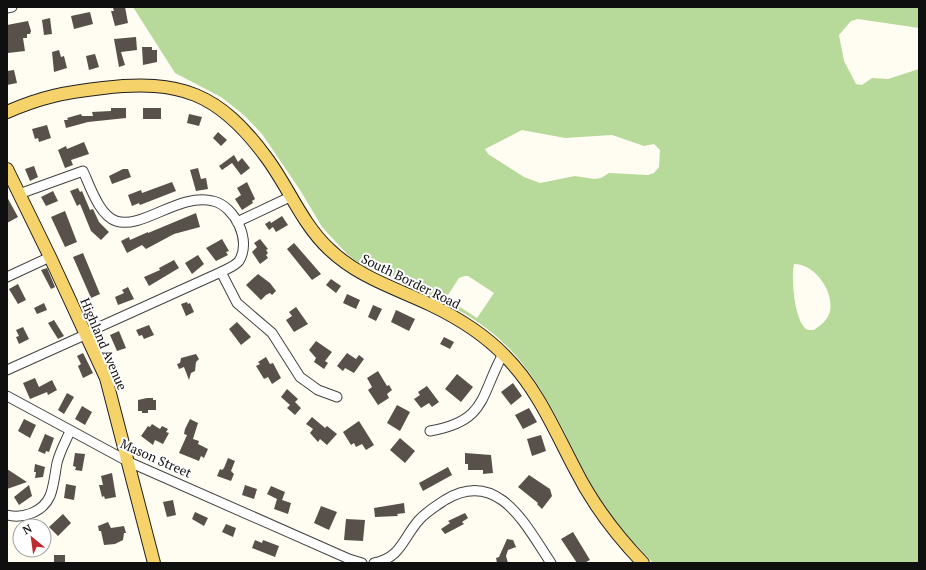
<svg xmlns="http://www.w3.org/2000/svg" width="926" height="570" viewBox="0 0 926 570" font-family="'PT Serif',serif">
<rect width="100%" height="100%" fill="#fffcf1"/>
<path fill="#b7da9a" fill-rule="evenodd" d="M133 7H919V28L858 19 851 21 839 35 844 61 856 84 862 85 872 78 888 79 919 69V563H653C633 541 610 519 596 493 564 437 543 373 491 332 453 301 404 286 360 264L347 254 322 227 300 190 262 134 244 115 221 97 175 73ZM522 130 565 138 612 135 644 146 654 144 660 150 659 167 654 173 648 175 609 173 601 178 594 179 575 176 540 183 524 177 488 154 485 149ZM794 264C815 264 834 291 830 311 828 320 821 325 814 330 813 330 808 330 808 330 794 324 791 276 794 264ZM465 276H468L494 293 477 318 446 298 459 278Z"/>
<path fill="#58504b" d="M125 7 128 23 115 26 111 11H114L113 8Z
M90 12 93 24 74 29 71 16Z
M50 18 52 34 44 35 42 20Z
M28 21 31 31 30 34H27V38H23L25 51 8 53 7 25Z
M136 37 137 50 121 52 125 65 119 67 114 39Z
M142 47H152V50H157V62L143 65Z
M59 50 61 57 64 56 67 68 54 72 52 52Z
M95 54 99 67 89 70 86 56Z
M14 70 17 83 7 85V71Z
M111 108H126V118L88 122 66 128 64 120H68L67 118 81 114 82 116H93L92 112 111 111Z
M143 108H161V119H143Z
M189 114 202 117 199 126 187 123Z
M47 125 51 138 39 142 38 138 35 139 32 129Z
M218 132 227 140 221 146 213 138Z
M84 142 89 154 71 160 73 165 65 168 58 150 66 146 67 149Z
M234 155 238 162 242 158 250 168 241 175 232 163 222 170 219 166Z
M34 166 38 177 30 181 25 169Z
M198 168 201 179 206 178 208 189 196 191 190 170Z
M123 169H128L131 177 112 184 109 176Z
M172 182 176 191 140 205 139 203 132 206 128 195 141 190 142 193Z
M247 182 255 199 252 201 253 203 242 210 235 199 241 195 237 188Z
M78 188 80 192 82 191 90 210 93 209 99 222 109 232 101 240 91 231 80 204 77 206 70 191Z
M53 191 58 201 46 206 41 197Z
M7 197 18 217 7 223Z
M65 211 77 242 65 247 51 217Z
M196 213 200 227 174 234 146 249 142 245 127 253 121 241 129 237 130 240 148 232V233Z
M282 216 288 225 276 232 273 227 269 230 265 224 270 221 271 223Z
M222 239 229 251 226 252 228 255 216 261 206 248Z
M260 239 268 249 266 250 268 253 266 255 268 258 260 264 252 252 257 247 254 243Z
M294 243 321 274 312 280 287 249Z
M83 253 100 294 91 298 73 257Z
M198 255 204 264 192 274 185 263Z
M174 260 179 268 149 286 144 277 160 270 159 268Z
M47 268 55 287 51 289 41 270Z
M258 274 270 283 276 291 272 295 270 293 266 295 261 300 246 285Z
M331 279 341 286 336 293 326 285Z
M18 284 26 300 18 304 9 289Z
M128 287 134 299 118 305 115 297 124 293 122 290Z
M347 294 360 300 356 309 343 303Z
M187 302 188 304 190 303 194 312 186 316 181 304Z
M44 303 47 310 37 314 34 308Z
M373 305 382 309 376 321 368 317Z
M296 307 308 324 294 332 286 320 292 316 289 312Z
M396 310 415 319 409 331 391 322Z
M54 320 64 336 58 339 48 323Z
M237 322 251 337 241 345 229 329Z
M149 325 154 335 144 339 142 335 139 336 136 330Z
M23 327 29 339 19 344 16 337 19 336 16 330Z
M119 331 126 348 117 351 110 335Z
M444 337 454 342 450 349 440 344Z
M316 341 332 352 325 361 328 363 324 369 314 362 316 358 309 350Z
M83 353 93 373 83 378 78 366 81 364 77 356Z
M347 353 356 359 359 355 364 359 354 373 345 368 343 371 337 366Z
M196 354 199 359 196 362 195 371 191 373 189 380 184 367 179 369 177 364 180 363 181 358Z
M266 357 270 364 273 363 281 378 272 384 268 377 264 379 256 366 260 364 258 362Z
M378 371 387 386 389 385 392 390 387 394 389 398 378 405 368 390 372 387 367 378Z
M457 374 473 387 461 402 445 389Z
M35 378 39 387 52 380 57 390 48 395 47 392 30 399 23 383Z
M513 383 522 396 511 405 501 392Z
M427 386 439 402 432 407 429 403 421 408 414 399 420 395 418 392Z
M287 389 298 399 295 402 301 408 295 415 287 408 290 405 281 397Z
M67 393 74 397 64 414 58 410Z
M147 398H153V400H156V410H148V413H142V411H138V400Z
M397 405 410 412 400 431 387 423Z
M82 406 92 412 85 425 75 419Z
M529 408 537 422 523 429 515 415Z
M312 417 325 428 327 426 337 434 327 445 320 439 318 442 310 433 313 429 306 424Z
M24 419 36 425 30 438 18 431Z
M190 419 198 423 193 439 199 441 198 444 208 449 204 458 201 456 199 461 179 453 187 435 184 434 185 429Z
M359 421 374 445 366 450 362 444 356 447 354 443 351 445 343 432Z
M152 424 160 429 162 426 168 429 166 432 169 433 163 444 155 440 153 445 141 436 148 426 150 427Z
M45 434 54 438 49 452 46 451 45 454 38 451Z
M541 435 546 451 532 456 527 439Z
M400 438 415 451 405 463 390 450Z
M75 453 85 454 82 471 75 470 76 467 73 466Z
M465 453 491 455 493 473 483 474V470H468V464H465Z
M228 458 235 461 231 471 234 474 231 481 217 476 220 469 222 470 224 468Z
M35 464 45 467 43 477 35 478 36 472H34Z
M448 467 452 475 423 491 419 483Z
M7 469 27 482 7 489Z
M112 473 116 497 105 499 104 496 102 497 99 485H103L101 476Z
M529 475 550 489 552 496 542 509 537 504 538 503 518 487Z
M66 484 76 486 74 500 64 498Z
M29 485 32 496 19 505 14 497Z
M245 485 257 489 254 499 242 495Z
M271 486 285 492 282 500 291 503 288 514 274 509 277 499 267 494Z
M173 500 176 515 167 517 163 502Z
M404 503 405 513 397 514 398 516 375 517 374 508Z
M321 506 337 512 329 530 314 523Z
M195 512 208 518 204 526 192 519Z
M465 513 468 518 462 522 464 524 445 534 441 529 450 523 448 521Z
M63 514 71 523 58 536 49 527Z
M346 519 365 520 363 541 344 540Z
M108 522 111 528 124 526 126 533H124L123 540 115 544 104 545 101 531H99L98 526Z
M226 524 236 528 233 537 222 532Z
M573 532 590 560 584 563H577L561 539Z
M507 539 513 540 516 547 508 550 506 556 508 563H497L496 558 499 557Z
M255 540 262 543 263 540 279 546 275 557 252 548Z
M54 555H65V563H54Z"/>
<g fill="none" stroke-linecap="round" stroke-linejoin="round">
<defs>
<path id="minor" d="M7 8 12 7
M19 194 83 171C90 186 99 215 116 221 142 230 180 192 213 201 235 206 252 241 239 261 235 266 227 269 221 272L86 333
M237 222 292 196
M221 272 237 303 272 333 300 377 318 390 337 397
M7 277 50 257
M7 370 87 334
M7 396 129 462 349 559 362 563
M430 431C487 421 480 396 503 354
M7 515C23 519 43 512 50 496 54 486 55 473 57 463 60 451 66 441 70 431
M374 563C401 558 403 538 419 520 426 512 436 506 445 500 499 467 527 528 551 563"/>
<path id="major" d="M7 112C41 97 66 92 103 88 180 79 219 93 266 157 288 186 302 224 329 249 358 277 395 288 431 305 458 318 484 334 505 356 537 388 554 429 575 469 592 503 617 536 643 563
M7 169 50 257 106 378 154 563"/>
</defs>
<use href="#minor" stroke="#424242" stroke-width="11"/>
<use href="#major" stroke="#202020" stroke-width="14"/>
<use href="#minor" stroke="#fff" stroke-width="9"/>
<use href="#major" stroke="#f6d36a" stroke-width="12"/>
</g>
<g text-anchor="middle" stroke-width="4" stroke-linejoin="round" paint-order="stroke">
<g font-size="13" fill="#0f0f0f" stroke="#fff">
<text transform="translate(411 281) rotate(26)" y="5">South Border Road</text>
<text transform="translate(104 344) rotate(67)" y="5">Highland Avenue</text>
<text transform="translate(156 458) rotate(24)" y="5">Mason Street</text>
</g>
</g>
<rect width="926" height="570" fill="none" stroke="#0f0f0f" stroke-width="16"/>
<g transform="translate(32 538) rotate(331)"><circle r="19" fill="#ffffff" stroke="#9f9f9f"/>
<path d="M0-3L7 15L0 10L-7 15Z" fill="#be2830"/>
<text y="-6" font-size="11" font-weight="bold" text-anchor="middle" fill="#0f0f0f">N</text>
</g>
</svg>
